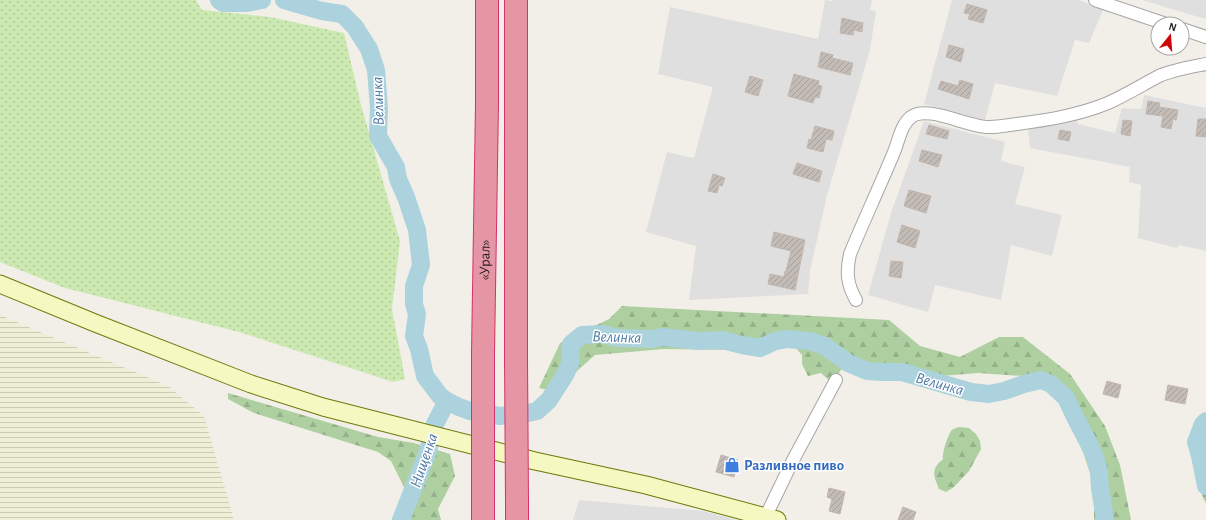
<svg xmlns="http://www.w3.org/2000/svg" width="1206" height="520" viewBox="0 0 1206 520" font-family="'Alegreya Sans',sans-serif">
<defs>
<pattern id="farmland-rules" width="6" height="5" patternUnits="userSpaceOnUse"><rect width="6" height="5" fill="#edefd6"/><path d="M0 2.5h6" fill="none" stroke="#cbcdb7"/></pattern>
<pattern id="grass-dots" width="8" height="8" patternUnits="userSpaceOnUse"><rect width="8" height="8" fill="#cde9b2"/><path d="M2 2h.1M6 6h.1" fill="none" stroke="#b0c899" stroke-width="1.8" stroke-linecap="round"/></pattern>
<pattern id="forest-firs" width="22" height="20" patternUnits="userSpaceOnUse"><rect width="22" height="20" fill="#aecfa0"/><path d="M5 1l3.5 6h-7zM16 11l3.5 6h-7z" fill="#95b18a"/></pattern>
<pattern id="building-hatch" width="6" height="6" patternUnits="userSpaceOnUse"><rect width="6" height="6" fill="#c2bbb6"/><path d="M-1 1l2-2M0 6l6-6M5 7l2-2" fill="none" stroke="#a6a09c"/></pattern>
</defs>
<rect width="100%" height="100%" fill="#f2efe9"/>
<path fill="#e0dfdf" d="M825 0 832 1V0H872L870 10 876 11 870 50 827 195 810 271 808 294 689 300 696 246 646 232 667 152 694 158 713 87 658 74 670 7 818 39Z
M952 0H1079L1103 10 1089 43 1075 40 1057 96 995 83 985 120 924 104Z
M1142 0H1206V19L1185 13Z
M1144 95 1206 108V251L1179 245 1177 248 1138 238 1141 185 1129 182 1130 167 1030 148 1028 127 1077 119 1078 124 1115 133 1122 108 1141 109Z
M924 121 1005 142 1001 161 1025 167 1015 204 1062 215 1052 256 1011 245 1001 300 935 285 928 312 868 295 891 213Z
M579 500 703 511 737 520H573Z"/>
<path fill="url(#farmland-rules)" d="M0 315 168 386 204 416 234 520H0Z"/>
<path fill="url(#grass-dots)" d="M0 0H196L202 10 270 17 344 33 361 105 400 241 392 309 405 379 393 382 239 332 65 288 0 262Z"/>
<path fill="url(#forest-firs)" d="M622 306 889 320 920 346 960 357 999 337H1023L1070 374 1105 426 1120 465 1131 520H1094V485L1074 425 1053 378 978 373 905 379 842 368 833 384 821 373 808 376 802 364V355L795 347 740 350 664 349 595 355 577 371 561 393 539 388 560 343 609 319Z
M228 393 378 437 414 443 450 454 455 476 438 509 441 520H392C395 509 402 500 405 489L391 461 378 452 254 413 228 399Z
M1206 422V503L1203 498 1194 454Z
M959 427 969 428 976 434 980 441 981 449 969 471 954 487 946 492 939 489C933 475 931 469 943 459 942 453 948 434 952 430 954 428 957 428 959 427Z"/>
<g fill="none" stroke-linecap="round" stroke-linejoin="round">
<path stroke="#acd2dd" stroke-width="18" d="M219 0 223 3H247L262 0
M284 0 322 11 342 14 355 27 369 49 376 70 379 108 378 136 396 167 398 179 406 197 417 230 421 265 414 286V304L417 314 414 336 419 349 425 376 440 396 447 401 459 407 470 411 500 416 528 413 537 411 549 400 565 375 570 364 571 344 582 335 602 334 618 338 652 339 662 337 699 341 722 340 742 345 760 348 775 341 787 339 810 341 825 346 848 363 867 371 883 372H902L971 392 989 394 1004 391 1024 384 1041 380 1051 384 1066 398 1075 417 1087 440 1095 457 1099 472 1100 488 1105 520
M1206 421 1203 424 1196 442 1200 456 1206 486
M401 520 428 451 435 424 447 401"/>
</g>
<path fill="url(#building-hatch)" stroke="#c3b6ac" d="M967 4 987 10 983 23 968 19 970 14 964 13Z
M842 18 863 23 862 32 854 30 853 35 840 33Z
M949 45 964 49 961 62 946 57Z
M821 52 833 55 832 58 853 63 850 75 818 67Z
M794 74 819 81 818 85 822 86 819 98 815 97 813 103 788 96Z
M750 76 763 80 758 96 745 92Z
M960 80 973 84 969 99 938 89 941 81 958 86Z
M1148 101 1160 103 1159 107 1178 110 1176 120 1173 119 1171 129 1161 127 1163 116 1146 114Z
M1198 119H1206V137L1196 136Z
M1123 120 1132 121 1130 136 1121 134Z
M929 125 949 131 947 139 926 134Z
M815 126 834 131 832 140 826 139 823 152 807 148 809 139 811 140Z
M1060 130 1071 132 1069 141 1058 139Z
M922 150 942 155 938 167 919 161Z
M797 163 822 171 819 182 793 174Z
M713 174 725 178 722 186 719 185 717 193 708 191Z
M909 190 931 196 926 213 904 206Z
M902 225 920 231 915 248 897 242Z
M774 232 805 240 795 290 768 284 770 274 784 277 785 271H786L791 251 771 246Z
M891 261 903 262 901 278 889 276Z
M1107 381 1121 385 1118 398 1103 394Z
M1168 385 1188 389 1185 404 1165 400Z
M721 455 738 460 734 477 716 472Z
M829 488 845 492 840 514 829 511 832 499 827 497Z
M903 507 916 512 913 520H898Z"/>
<g fill="none" stroke-linecap="round" stroke-linejoin="round">
<defs>
<path id="street" d="M1095 0 1166 24
M1182 29 1206 37
M856 300C847 284 846 272 850 254 864 220 880 186 894 152 899 140 901 125 911 117 927 104 969 128 990 127 999 127 1008 125 1017 124 1048 120 1079 115 1108 103 1126 95 1142 85 1159 76 1173 70 1191 67 1206 64
M764 520 792 462 836 380"/>
<path id="secondary" d="M0 284 95 323 251 384 323 407 535 461 646 485 777 520"/>
<g id="highway">
<path id="s1" d="M483 353 487 104V0"/>
<path d="M516 359V0"/>
<path d="M483 492V520"/>
<path d="M517 520V501"/>
</g>
</defs>
<use href="#street" stroke="#a6a6a6" stroke-width="14"/>
<use href="#secondary" stroke="#6d7909" stroke-width="19"/>
<use href="#highway" stroke="#d5316a" stroke-width="24"/>
<use href="#street" stroke="#fff" stroke-width="12"/>
<use href="#secondary" stroke="#f5f8c1" stroke-width="17"/>
<use href="#highway" stroke="#e595a4" stroke-width="22"/>
<defs>
<path id="highway-bridge" d="M516 359 517 501
M483 492V353"/>
</defs>
<use href="#highway-bridge" stroke="#d5316a" stroke-width="24" stroke-linecap="butt"/>
<use href="#highway-bridge" stroke="#e595a4" stroke-width="22"/>
</g>
<defs>
<symbol id="shop-bare" viewBox="-9 -9 18 18"><path d="M-5-2.5h2.3a2.7 3.5 0 0 1 5.4 0H5L5.5 6h-11ZM-1.5-2.5h3a1.5 2.3 0 0 0-3 0Z" fill="#3f7fe0" stroke="#fff" stroke-width="2.5" paint-order="stroke"/></symbol>
</defs>
<g fill-rule="evenodd">
<use href="#shop-bare" x="721" y="454" width="22" height="22"/>
</g>
<g text-anchor="middle" stroke-width="3" stroke-linejoin="round" paint-order="stroke">
<g font-size="15" fill="#222" stroke="#fff">
<text dy="5" stroke="none"><textPath href="#s1" startOffset="93">«Урал»</textPath></text>
</g>
<g font-size="15" font-weight="bold" fill="#366cbe" stroke="#fff" text-anchor="start">
<text x="744" y="470">Разливное пиво</text>
</g>
<g font-size="16" font-style="italic" fill="#4e7aa7" stroke="#fff">
<text transform="translate(377 101) rotate(-92)" y="6">Велинка</text>
<text transform="translate(617 336) rotate(2)" y="6">Велинка</text>
<text transform="translate(940 383) rotate(16)" y="6">Велинка</text>
<text transform="translate(423 460) rotate(-71)" y="6">Нищенка</text>
</g>
</g>
<g transform="translate(1170 36) rotate(17)"><circle r="19" fill="#ffffff" stroke="#a7a7a7"/>
<path d="M0-3L7 15L0 10L-7 15Z" fill="#cc0808"/>
<text y="-6" font-size="11" font-weight="bold" text-anchor="middle" fill="#222222">N</text>
</g>
</svg>
